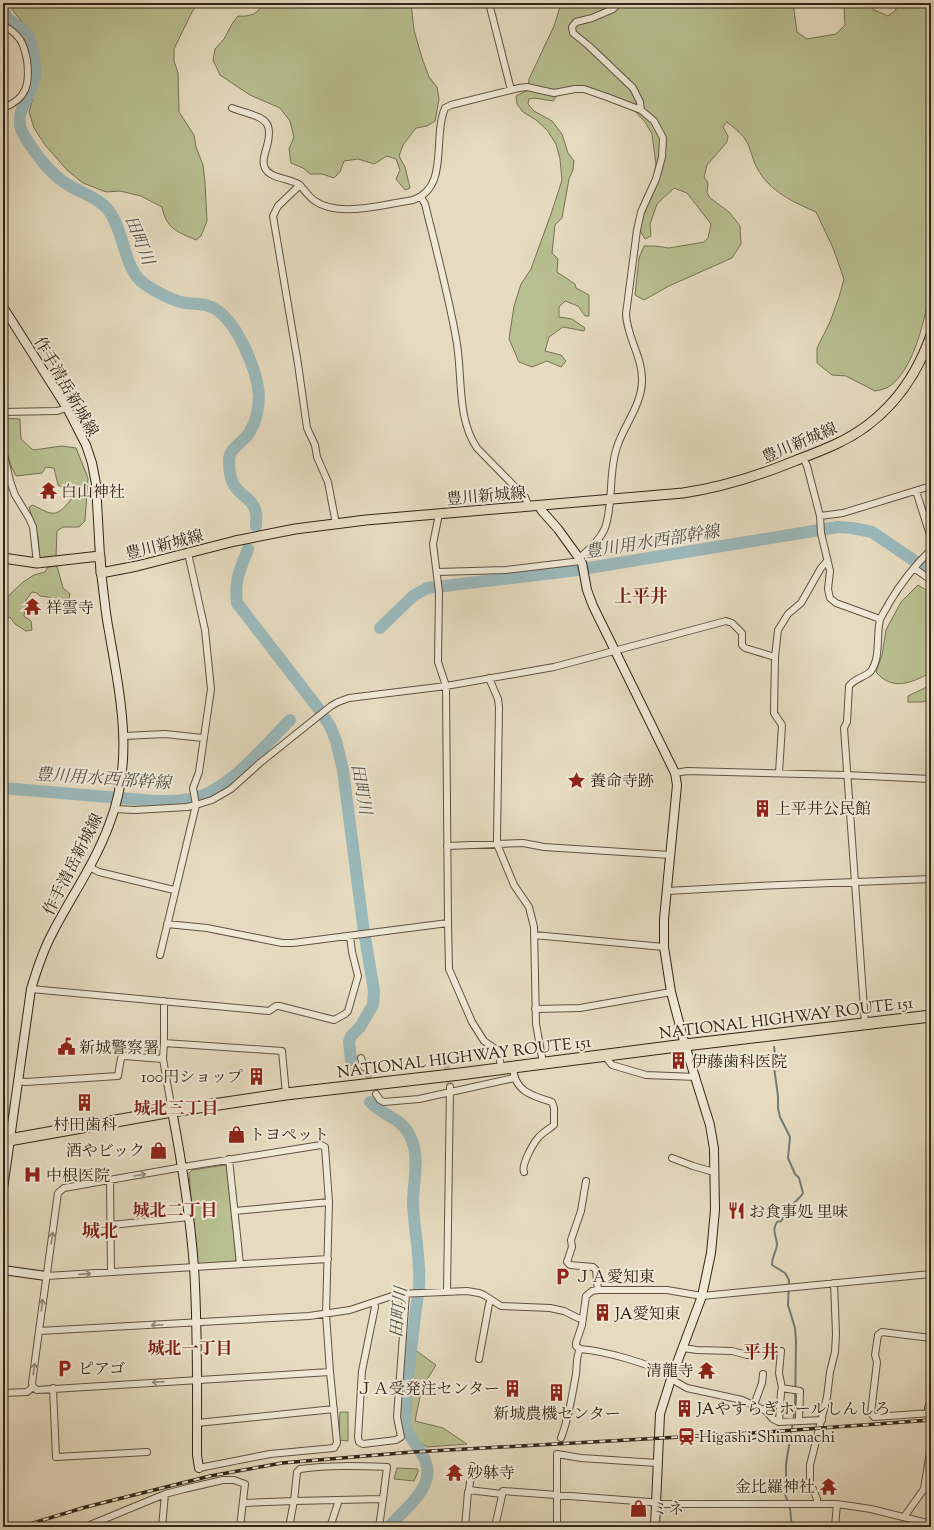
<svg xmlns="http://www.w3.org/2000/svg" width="934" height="1530" viewBox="0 0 934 1530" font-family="'Sorts Mill Goudy','Noto Serif JP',serif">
<rect width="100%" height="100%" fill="#e6dbbf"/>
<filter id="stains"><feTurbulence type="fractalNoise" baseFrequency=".005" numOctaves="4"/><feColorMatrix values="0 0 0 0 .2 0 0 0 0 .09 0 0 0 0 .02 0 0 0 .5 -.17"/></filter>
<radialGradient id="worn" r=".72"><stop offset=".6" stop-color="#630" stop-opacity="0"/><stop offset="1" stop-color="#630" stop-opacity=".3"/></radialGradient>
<path fill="#b8bf90" stroke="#757253" d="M9 3H199L192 12 174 49V61L178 73 179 112 194 135 196 147 203 165 205 183 207 221 201 236 196 240C177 232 166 228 162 207L141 196 120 191 106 192 83 183 67 170 45 145 34 128 29 112 40 74 39 58 33 36 14 12Z
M264 3H411L414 30 422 58 429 77 437 87 439 99 435 121 427 126 416 128 403 145 399 156 405 167 410 188 405 190 396 179 400 170 396 159 387 156 374 164 358 159 344 161 340 172 334 178 322 174H310L303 168 291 163 289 149 294 137 290 121 280 108 250 95 220 75 213 60 215 49 224 39 232 24 238 16C250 17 258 14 264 3Z
M559 3H793L797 32 807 39 836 34 845 25 844 3H870L874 10 888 16 896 10V3H931V288C925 316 915 368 890 386 886 389 880 390 875 391L846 376 832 375 817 363V348L830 322 839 297 844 279 833 248 816 212C793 202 769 191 757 168 752 159 751 148 745 139 741 133 733 127 727 122L723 127 728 136 727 142 707 165 704 177 708 183 707 193 710 198 729 212 740 226 741 244 732 258 669 286 644 300 635 295 639 258 644 246H655L669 248 704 242 708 238 711 224 687 193 674 188 657 204 650 224 651 236 645 239 640 231 642 202 653 181 656 165 652 134 645 122 633 109 605 93 582 87 561 90 553 101 534 98 529 99 528 104 534 111 552 121 562 134 568 153 574 161 573 170 569 179 562 218 555 225 552 253 558 259 557 272 575 284 576 288 589 295V316H585L578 306 565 301 559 307V317L572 319 585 328 584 331 563 327 549 337 545 351 561 355 566 361 561 367 547 361 532 367 519 362 509 339 514 306 521 284 531 269 552 211 562 180 560 159 556 144 547 130 536 120 523 112 517 104 516 96 528 90 529 79 554 26 560 7Z
M3 418 20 419 21 439 33 450 62 446 76 448 88 478 85 521 79 527H63L57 531 56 557 40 559 38 537 29 507 33 505C55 517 57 517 73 497L72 493 58 485 54 468 46 467 42 473 16 476C6 458 3 438 3 418Z
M57 566 63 588 70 594 68 603 61 605C55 598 49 597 40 596L37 593 32 592 26 600 24 616 31 621 32 630 26 631 15 624 10 617 3 621V601L23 582 34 575 45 572 48 567Z
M918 585 931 593V677L926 675C909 684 891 690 876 672L882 655 886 630 901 602Z
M929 686 931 687V699L922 702H908V696Z
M225 1165 227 1167 237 1258 234 1262 200 1264 196 1261 189 1173 192 1170Z
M414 1349 436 1365 422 1388 415 1421 443 1428 467 1444 427 1447 420 1443 412 1434 410 1420Z
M340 1412H348V1441L339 1440Z
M397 1468 418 1469V1472L414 1481 394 1479Z"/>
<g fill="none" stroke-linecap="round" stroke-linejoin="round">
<path stroke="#707e79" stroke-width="2" d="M774 1047 776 1061 774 1067 778 1096V1108L780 1117 790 1137 788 1158 795 1174 799 1178 803 1193 801 1196 788 1209 781 1221 777 1222C771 1230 777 1237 777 1245 776 1253 772 1255 772 1265L785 1273 789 1280 788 1305 795 1328 796 1341 795 1409 786 1464V1480L784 1491 790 1509 792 1527"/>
<path stroke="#9ab9bb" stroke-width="12" d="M3 9C4 12 6 16 8 18 17 29 27 27 31 44 34 55 36 67 35 78 31 99 10 114 25 137 36 155 51 175 70 186 84 194 99 198 109 211 123 230 124 262 138 278 145 287 173 301 185 303 194 304 202 303 211 307 236 317 257 370 259 395 259 408 256 422 249 433 242 444 228 448 229 462 229 469 230 478 234 485 240 496 253 498 256 513 257 517 256 522 256 526
M248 549C240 570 234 580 237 603L318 708 330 726 336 741 343 770 363 925 374 991 373 1005 360 1027 351 1036 349 1042 351 1060
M380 628 413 596 427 588 570 571 838 527 852 528 872 532 931 572
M3 788 155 801C171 801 187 801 201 796 235 783 265 745 290 720
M370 1102C382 1115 401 1118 409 1134 421 1155 413 1181 413 1203 414 1231 421 1259 419 1287 418 1297 416 1307 415 1317 411 1353 405 1390 405 1426 410 1440 422 1449 426 1463 435 1488 403 1510 389 1527"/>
<path stroke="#c2b79d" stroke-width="6" stroke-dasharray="6 3" stroke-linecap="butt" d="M445 1055 450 1087
M364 1067 376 1094"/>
<defs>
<path id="street" d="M489 3 511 90
M619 3 613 9 592 18 576 22 572 27 573 33 589 46 633 88 640 102 641 110
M3 25C8 28 14 32 18 37 24 43 25 52 27 60 30 84 27 99 3 108
M232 108C262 119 277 116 265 153 264 158 262 163 265 168 270 179 290 178 300 185
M421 197 425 204C436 249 448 293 456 338 463 373 456 418 477 448L525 497 529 507
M3 412 57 411 67 408
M3 450 10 481 15 495 29 518 33 527 37 563
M803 458 807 466 820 516 821 533 830 571 828 589 830 598 836 603 880 619
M916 491 931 538
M820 516 843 513 931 486
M336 524 328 482 317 457 315 445 307 428 298 364 273 216 278 206 300 185C305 191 309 197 315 201 339 218 386 204 413 200 450 187 432 138 445 108L451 105 519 88 527 87 554 93 575 89H584L607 97 641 110 654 121 663 138 662 157 656 179 641 212 637 230 626 314C627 338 643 357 642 382 641 406 624 425 617 447 608 473 614 502 605 528 600 540 589 550 579 558
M914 568 931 580
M437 572 506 570 581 561
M489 678 498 699 499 707 497 839V844L514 885 529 907 534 927 536 1024 543 1063
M124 736 165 734 203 738
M675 773 687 771 846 775 931 779
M779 773 782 725 774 713 775 657 778 630 788 614 801 603 821 568 827 561
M115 809 135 810 187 807 196 805 212 800 231 789 261 762 331 706 338 702 349 698 446 686 554 667 726 621 732 623 742 633V645L745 648 775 657
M447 846 523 843 544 847 670 855
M89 867 99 872 174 890
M667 891 758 886 931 879
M448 923 449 969 472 1022 484 1041 497 1050 499 1053 501 1068
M167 924 207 928 282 943H293L448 923 446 686 438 662 439 592 433 544 439 514
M534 935 664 947
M160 955 196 805 193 788 199 772 211 689 205 630 188 553
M31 989 269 1011 276 1006H279L334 1020 345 1014 348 1011 358 976 352 952 350 936
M164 1001V1043
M535 1009 580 1008 671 992
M865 1023 844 728 847 722 849 686C856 677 866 677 871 671 881 657 876 635 880 620 882 614 887 608 889 603 901 583 914 566 931 550
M604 1055 612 1065 646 1075 696 1077
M361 1058 364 1067
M163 1059 172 1111
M513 1067C514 1091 532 1096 552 1102L554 1108V1125C549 1129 542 1133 538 1138 533 1144 521 1165 524 1172
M18 1081 26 1082 118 1076 121 1058 124 1056 163 1059 164 1043 282 1051 286 1094
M376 1094 380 1100 384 1102 419 1099 514 1078
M672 1158 693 1166 714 1172
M229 1159 240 1264
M110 1180 111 1272
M586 1181 581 1211 571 1240 572 1247 567 1262 570 1265 593 1267 596 1270 598 1290
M235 1211 329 1202
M111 1225 189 1217
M46 1276 328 1259
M447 1292 450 1087
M374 1303 375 1307 362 1371 358 1437 359 1442 363 1444 396 1440 401 1437 397 1417 406 1294
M39 1331 32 1383 33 1387 37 1390 330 1372
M931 1338 882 1332 878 1335 875 1355 877 1362 871 1413 874 1417 931 1413
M683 1348 697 1350 732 1351 747 1355
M580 1349C612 1352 642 1363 672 1374
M479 1359 489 1304 491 1300
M671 1379 687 1388 742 1400 766 1411 773 1419 779 1422 822 1420
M53 1388 56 1457 147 1452
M782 1388 800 1391 799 1420
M3 1393 27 1392 33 1387
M754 1405 762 1383 763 1374
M928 1413V1408L931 1399
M779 1422 781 1392 782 1388 779 1373 781 1351
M197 1423 334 1409
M561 1438C569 1417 572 1396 576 1374 577 1365 576 1356 580 1349L576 1346V1343L582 1325 586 1296 592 1291 598 1290H667L702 1296 931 1274
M199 1468 270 1454 334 1448 337 1443 330 1372 326 1314 329 1202 325 1147 321 1145 183 1167 64 1188 58 1193 39 1331 309 1316 350 1310 398 1294 467 1291 479 1293 484 1295 501 1306 550 1308 564 1311 578 1318 583 1319
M469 1490 472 1466
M244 1503 294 1501 297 1472 300 1469C329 1465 358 1466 387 1467L383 1499 337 1500 338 1503 330 1527
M817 1503V1499L810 1482V1465L827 1397 830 1372 835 1352 836 1334 834 1283
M904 1517 924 1489 931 1446
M85 1527 165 1494 184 1489 223 1480H234L245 1484 240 1527
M162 1527 165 1494
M289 1527 294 1501 337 1500
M379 1527 383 1499
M465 1527 468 1492 469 1490 502 1494
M495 1527 503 1491 650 1502 661 1504H837L871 1509 931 1524
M557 1527V1454L581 1458 657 1463
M835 1527 837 1504"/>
<path id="secondary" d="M3 307 67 408 86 445 92 463 96 484 100 556
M539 506 542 511 558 529 579 558 582 563 587 590 593 606 675 773 677 785 664 919V947L671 992 685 1045 710 1125 714 1149 715 1210 711 1253 702 1296 671 1379 660 1414 655 1527
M172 1111C182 1163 190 1215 194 1267 198 1329 197 1393 197 1455L199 1468
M3 1189 31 989C37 969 43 950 53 932 71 897 95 863 109 825 135 760 120 696 109 631 105 612 104 592 101 573
M3 1270 46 1276"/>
<path id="primary" d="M3 558 37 563 100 556 101 573 137 566 235 541 295 529 366 520 683 493C724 487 758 476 797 460 810 455 823 450 836 444 883 422 914 383 931 335"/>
<path id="highway" d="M3 1141 172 1111 286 1094 460 1074 685 1045 931 1016"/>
</defs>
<use href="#street" stroke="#5f5240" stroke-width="8"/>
<use href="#secondary" stroke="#322516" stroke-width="10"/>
<use href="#primary" stroke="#322516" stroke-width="11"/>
<use href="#highway" stroke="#322516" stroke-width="13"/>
<use href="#street" stroke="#efe8d5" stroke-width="6"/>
<use href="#secondary" stroke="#efe8d5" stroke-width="8"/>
<use href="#primary" stroke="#e6dbbf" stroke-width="9"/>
<use href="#highway" stroke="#e6dbbf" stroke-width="11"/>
<defs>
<path id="rail" d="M20 1527 86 1507 210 1476 282 1463 413 1452 767 1432 931 1420"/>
</defs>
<use href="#rail" stroke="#322516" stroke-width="3.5"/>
<use href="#rail" stroke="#efe8d5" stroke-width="2" stroke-dasharray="6" stroke-linecap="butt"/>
</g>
<defs><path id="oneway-shaft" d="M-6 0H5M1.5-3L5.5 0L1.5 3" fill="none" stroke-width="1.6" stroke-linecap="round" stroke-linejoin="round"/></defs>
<g stroke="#908676">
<use href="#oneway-shaft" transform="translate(140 1175) rotate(-10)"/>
<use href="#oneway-shaft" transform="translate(52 1238) rotate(-82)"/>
<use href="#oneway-shaft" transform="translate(85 1274) rotate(-4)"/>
<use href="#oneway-shaft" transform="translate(42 1305) rotate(-83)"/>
<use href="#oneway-shaft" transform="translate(157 1325) rotate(177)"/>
<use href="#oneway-shaft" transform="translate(34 1369) rotate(-82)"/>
<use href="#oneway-shaft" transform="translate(158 1382) rotate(177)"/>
</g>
<defs>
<symbol id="temple-bare" viewBox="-9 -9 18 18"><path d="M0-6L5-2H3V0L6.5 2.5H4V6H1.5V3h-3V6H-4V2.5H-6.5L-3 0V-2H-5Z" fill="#8f2418" stroke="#efe8d5" stroke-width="2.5" paint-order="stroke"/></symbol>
<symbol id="sight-bare" viewBox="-9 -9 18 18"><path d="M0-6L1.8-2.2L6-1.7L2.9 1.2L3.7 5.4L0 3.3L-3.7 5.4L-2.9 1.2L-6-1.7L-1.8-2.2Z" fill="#8f2418" stroke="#efe8d5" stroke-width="2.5" paint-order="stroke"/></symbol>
<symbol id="building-bare" viewBox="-9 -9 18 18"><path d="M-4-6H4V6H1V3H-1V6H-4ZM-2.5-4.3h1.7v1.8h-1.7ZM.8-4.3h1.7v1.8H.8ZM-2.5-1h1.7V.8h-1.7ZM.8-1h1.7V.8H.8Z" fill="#8f2418" stroke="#efe8d5" stroke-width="2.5" paint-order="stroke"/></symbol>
<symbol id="civic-bare" viewBox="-9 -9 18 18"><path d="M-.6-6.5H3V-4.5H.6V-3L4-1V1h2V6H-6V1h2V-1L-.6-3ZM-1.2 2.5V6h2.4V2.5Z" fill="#8f2418" stroke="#efe8d5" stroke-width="2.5" paint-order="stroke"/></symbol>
<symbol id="shop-bare" viewBox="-9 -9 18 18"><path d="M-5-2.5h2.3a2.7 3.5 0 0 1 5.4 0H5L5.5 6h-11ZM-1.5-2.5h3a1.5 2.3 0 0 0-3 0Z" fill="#8f2418" stroke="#efe8d5" stroke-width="2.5" paint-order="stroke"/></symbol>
<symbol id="hospital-bare" viewBox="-9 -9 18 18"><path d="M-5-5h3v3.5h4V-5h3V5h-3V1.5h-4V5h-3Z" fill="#8f2418" stroke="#efe8d5" stroke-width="2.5" paint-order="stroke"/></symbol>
<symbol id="restaurant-bare" viewBox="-9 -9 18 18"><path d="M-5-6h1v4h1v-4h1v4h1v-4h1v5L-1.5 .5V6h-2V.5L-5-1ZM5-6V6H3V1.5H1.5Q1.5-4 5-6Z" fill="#8f2418" stroke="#efe8d5" stroke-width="2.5" paint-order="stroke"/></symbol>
<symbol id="parking-bare" viewBox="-9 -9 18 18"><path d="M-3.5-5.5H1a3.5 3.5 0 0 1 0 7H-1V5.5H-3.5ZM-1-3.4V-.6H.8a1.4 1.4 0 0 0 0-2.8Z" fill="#8f2418" stroke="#efe8d5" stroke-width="2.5" paint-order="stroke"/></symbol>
<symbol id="station-bare" viewBox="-9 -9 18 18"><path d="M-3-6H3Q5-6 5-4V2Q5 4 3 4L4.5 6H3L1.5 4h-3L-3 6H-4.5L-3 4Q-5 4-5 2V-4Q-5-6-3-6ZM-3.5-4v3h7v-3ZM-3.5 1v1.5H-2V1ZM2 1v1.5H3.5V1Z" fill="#8f2418" stroke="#efe8d5" stroke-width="2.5" paint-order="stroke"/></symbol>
</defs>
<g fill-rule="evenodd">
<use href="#temple-bare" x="36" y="478" width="25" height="25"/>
<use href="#temple-bare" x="20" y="594" width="25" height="25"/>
<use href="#sight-bare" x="564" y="768" width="25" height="25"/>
<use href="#building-bare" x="750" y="796" width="25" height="25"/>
<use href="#civic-bare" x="54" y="1034" width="25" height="25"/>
<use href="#building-bare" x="666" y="1048" width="25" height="25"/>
<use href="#building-bare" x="244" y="1064" width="25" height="25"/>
<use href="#building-bare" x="72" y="1090" width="25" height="25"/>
<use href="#shop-bare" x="224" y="1122" width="25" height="25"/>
<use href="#shop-bare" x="146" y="1138" width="25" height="25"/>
<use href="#hospital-bare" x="20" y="1162" width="25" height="25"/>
<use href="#restaurant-bare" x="724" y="1198" width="25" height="25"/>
<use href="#parking-bare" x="550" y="1264" width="25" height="25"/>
<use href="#building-bare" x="590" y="1300" width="25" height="25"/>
<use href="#parking-bare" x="52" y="1356" width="25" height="25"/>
<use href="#temple-bare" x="694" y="1358" width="25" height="25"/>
<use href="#building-bare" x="500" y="1376" width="25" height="25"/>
<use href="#building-bare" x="544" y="1380" width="25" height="25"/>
<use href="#building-bare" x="672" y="1396" width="25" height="25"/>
<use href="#station-bare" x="674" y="1424" width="25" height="25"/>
<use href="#temple-bare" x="442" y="1460" width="25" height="25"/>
<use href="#temple-bare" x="816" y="1474" width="25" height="25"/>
<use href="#shop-bare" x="626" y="1496" width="25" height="25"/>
</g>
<g text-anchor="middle" stroke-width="4" stroke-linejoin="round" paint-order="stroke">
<g font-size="16" fill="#322516" stroke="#efe8d5">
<text transform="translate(67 386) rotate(60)" y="6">作手清岳新城線</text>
<text transform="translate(799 442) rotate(-23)" y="6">豊川新城線</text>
<text transform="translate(486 495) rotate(-5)" y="6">豊川新城線</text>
<text transform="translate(164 544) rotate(-14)" y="6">豊川新城線</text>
<text transform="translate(72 864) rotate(-63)" y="6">作手清岳新城線</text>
<text transform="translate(786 1017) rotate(-7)" y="6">NATIONAL HIGHWAY ROUTE 151</text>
<text transform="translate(464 1056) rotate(-7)" y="6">NATIONAL HIGHWAY ROUTE 151</text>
</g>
<g font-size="16" fill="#322516" stroke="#efe8d5" text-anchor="start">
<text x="61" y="497">白山神社</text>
<text x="46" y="613">祥雲寺</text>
<text x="590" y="786">養命寺跡</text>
<text x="775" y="814">上平井公民館</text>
<text x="79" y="1053">新城警察署</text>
<text x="691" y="1067">伊藤歯科医院</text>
<text x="243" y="1082" text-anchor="end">100円ショップ</text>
<text x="85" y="1130" text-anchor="middle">村田歯科</text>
<text x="249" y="1140">トヨペット</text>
<text x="145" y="1156" text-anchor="end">酒やビック</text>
<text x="46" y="1181">中根医院</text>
<text x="749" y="1217">お食事処 里味</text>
<text x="575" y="1282">ＪＡ愛知東</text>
<text x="615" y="1319">JA愛知東</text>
<text x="78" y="1374">ピアゴ</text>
<text x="694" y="1376" text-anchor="end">清龍寺</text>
<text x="500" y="1394" text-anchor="end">ＪＡ受発注センター</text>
<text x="697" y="1414">JAやすらぎホールしんしろ</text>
<text x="557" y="1419" text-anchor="middle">新城農機センター</text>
<text x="699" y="1442">Higashi-Shimmachi</text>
<text x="467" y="1478">妙躰寺</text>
<text x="815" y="1492" text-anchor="end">金比羅神社</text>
<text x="652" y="1514">ミネ</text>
</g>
<g font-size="17" font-style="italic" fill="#515148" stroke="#efe8d5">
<text transform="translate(140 240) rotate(68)" y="6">田町川</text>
<text transform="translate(652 541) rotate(-9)" y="6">豊川用水西部幹線</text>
<text transform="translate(103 778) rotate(4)" y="6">豊川用水西部幹線</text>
<text transform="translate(362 789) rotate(80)" y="6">田町川</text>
<text transform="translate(398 1312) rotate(-84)" y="6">田町川</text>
</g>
<g font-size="17" font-weight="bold" fill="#7a1f14" stroke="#efe8d5">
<text x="176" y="1114">城北三丁目</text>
<text x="175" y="1216">城北二丁目</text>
<text x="190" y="1354">城北一丁目</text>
</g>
<g font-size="18" font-weight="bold" fill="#7a1f14" stroke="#efe8d5">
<text x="641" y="602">上平井</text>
<text x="100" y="1237">城北</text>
<text x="761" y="1358">平井</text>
</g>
</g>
<rect width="934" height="1530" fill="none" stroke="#e6dbbf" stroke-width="16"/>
<rect x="4" y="4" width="926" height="1522" fill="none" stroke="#322516" stroke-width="2"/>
<rect x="8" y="8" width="918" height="1514" fill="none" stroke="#322516"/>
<rect width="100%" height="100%" filter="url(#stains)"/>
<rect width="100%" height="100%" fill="url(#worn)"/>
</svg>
